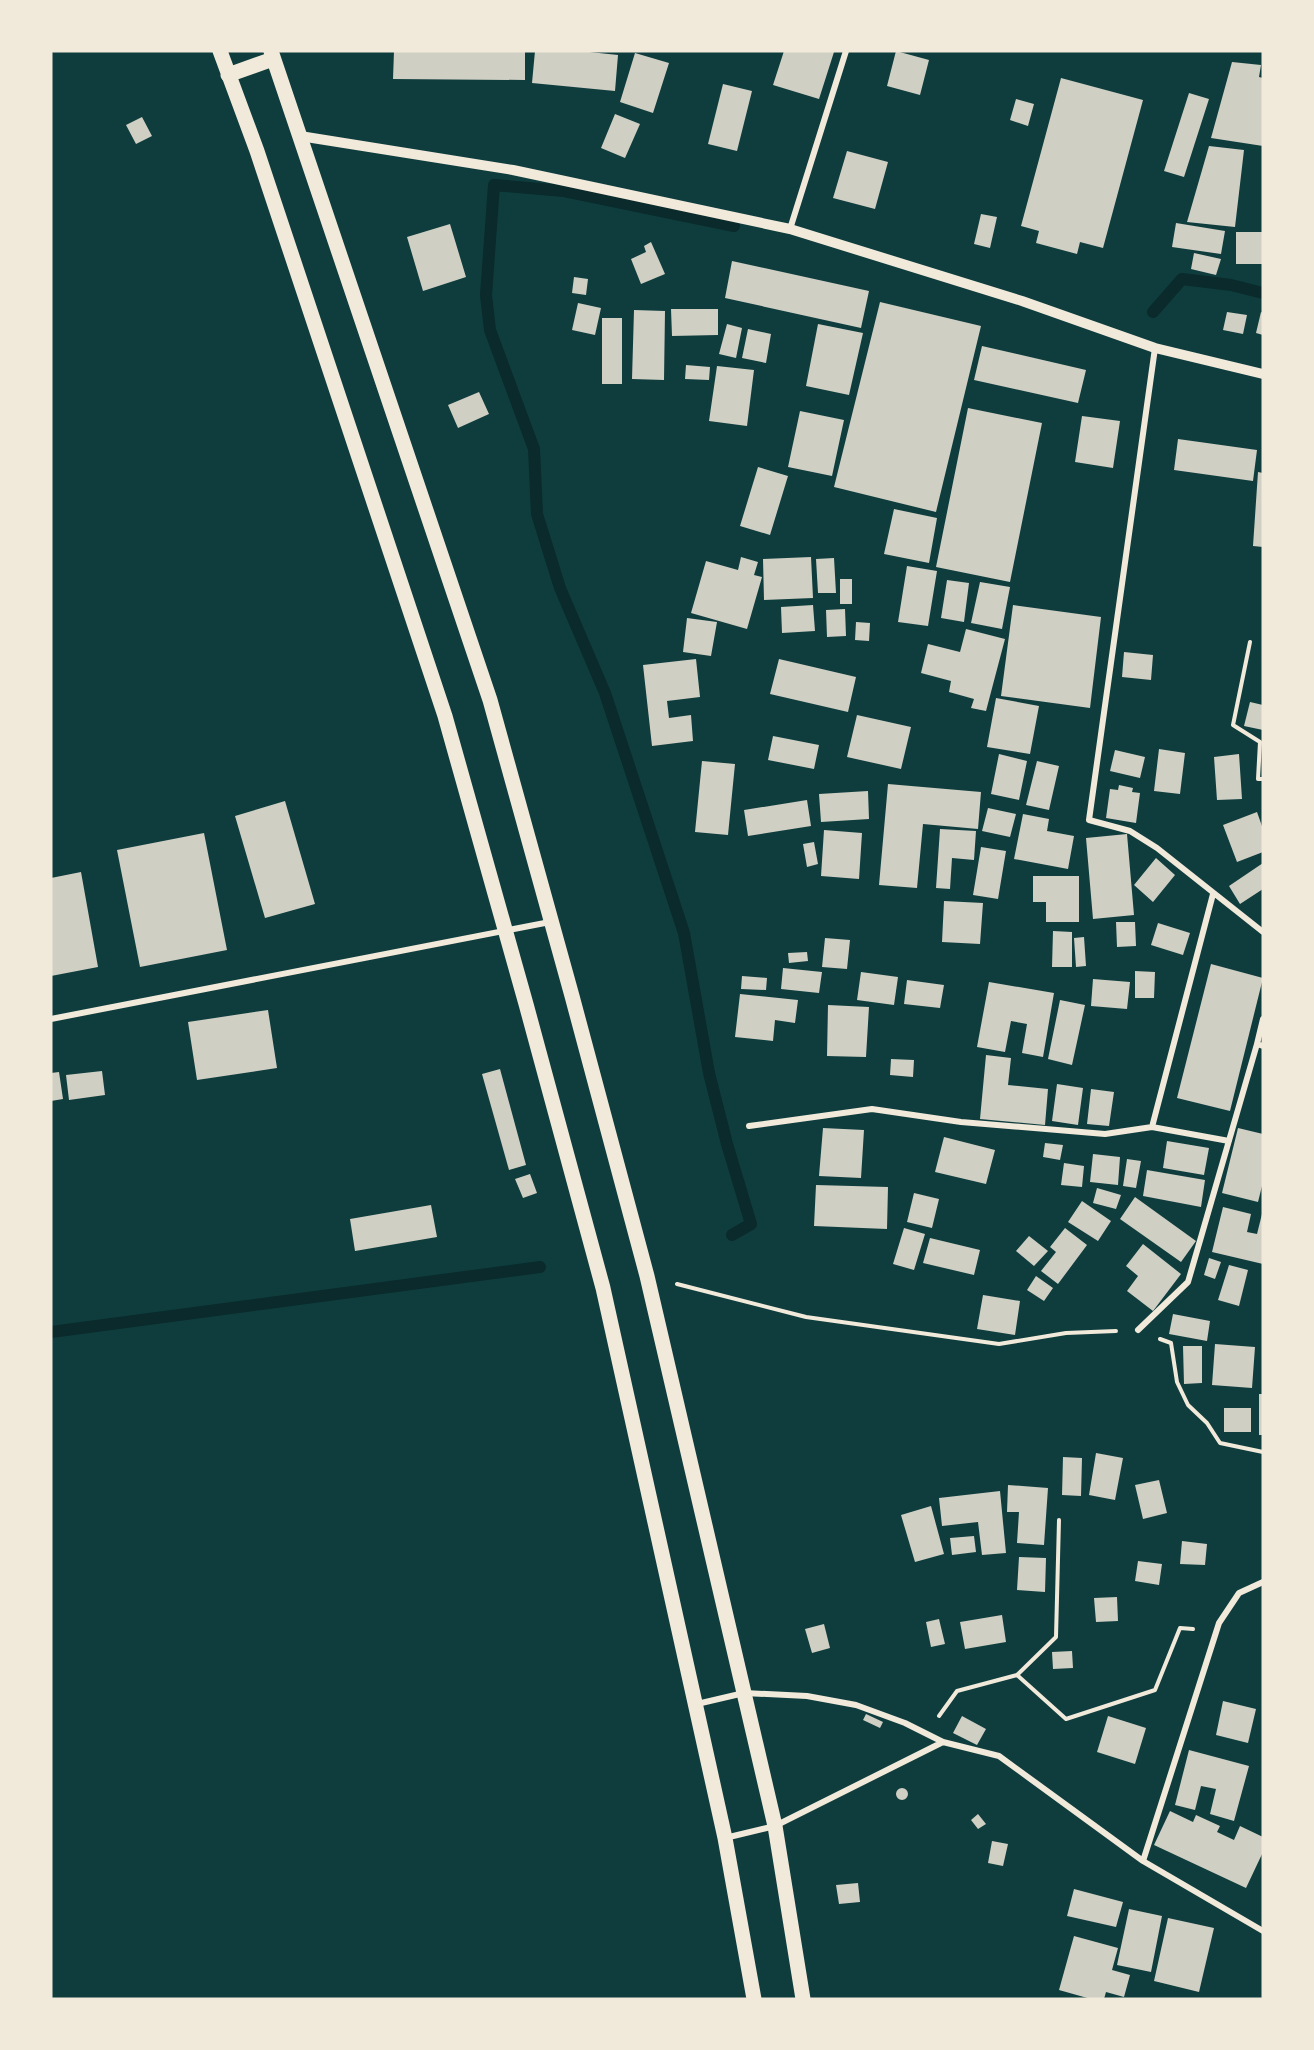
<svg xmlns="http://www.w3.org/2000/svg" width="1314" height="2050" viewBox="0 0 1314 2050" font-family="Rubik,sans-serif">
<rect width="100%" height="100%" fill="#0f3d3e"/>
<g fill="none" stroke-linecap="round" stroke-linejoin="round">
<path stroke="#0a2a2b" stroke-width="12" d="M1153 312 1182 279 1231 285 1263 293
M732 1235 751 1224 727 1144 709 1073 684 933 605 693 560 588 537 514 534 449 490 330 486 295 494 185 564 191 734 226
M51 1332 540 1267"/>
</g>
<path fill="#cfcfc3" d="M394 51H525V80L393 79Z
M535 51H580L618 55 615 91 532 83Z
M784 51 834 52 819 99 773 85Z
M896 51 929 60 920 95 887 86Z
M635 53 669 63 653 113 620 102Z
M1232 62 1261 65 1259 77 1263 78V146L1211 138Z
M1061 78 1143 100 1103 248 1080 242 1077 254 1036 243 1039 231 1021 226Z
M723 84 752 91 737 151 708 144Z
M1189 93 1209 99 1184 177 1164 171Z
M1016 99 1034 104 1028 126 1010 120Z
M615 114 640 124 625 158 601 148Z
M142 117 152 136 136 144 126 125Z
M1209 146 1244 150 1235 227 1187 222Z
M847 151 888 162 875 209 833 198Z
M981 214 997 217 990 248 974 244Z
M1176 223 1225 231 1221 254 1172 247Z
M450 224 466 277 423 291 407 237Z
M1236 232H1263V264H1236Z
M651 242 665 274 641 284 631 259 646 252 644 246Z
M1194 253 1221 259 1216 275 1191 269Z
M732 261 869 291 861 328 725 298Z
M574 277 588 279 586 295 572 293Z
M880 302 981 326 936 512 834 487Z
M578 303 601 308 595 335 572 330Z
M671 309H718V335L672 336Z
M634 310 665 311 664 380 632 379Z
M1227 312 1247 315 1243 334 1223 330Z
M1261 312 1263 313V335L1256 333Z
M602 318H622V384H602Z
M727 324 742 328 736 358 719 354Z
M818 324 863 333 849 395 806 386Z
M748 329 771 334 766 363 742 358Z
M982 346 1086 370 1078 403 974 380Z
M686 365 710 367 709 380 685 379Z
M717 366 754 370 747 426 709 421Z
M479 392 489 414 458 428 448 405Z
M968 408 1042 423 1010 582 936 567Z
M800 411 844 420 832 476 788 467Z
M1082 416 1120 421 1113 468 1075 462Z
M1178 439 1257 450 1253 481 1174 470Z
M758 467 788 476 770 535 740 526Z
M1258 472 1263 473V547L1253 546Z
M894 509 937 518 929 563 884 554Z
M741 557 758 562 754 575 762 577 747 629 691 613 706 561 738 570Z
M811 557 813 598 764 600 763 559Z
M834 558 836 593H818L816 559Z
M907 566 937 571 928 626 898 622Z
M840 579H852V604H840Z
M947 580 969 583 964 622 941 618Z
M980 582 1010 587 1002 629 971 623Z
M813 605 815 631 782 633 781 607Z
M1013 605 1101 617 1090 708 1001 696Z
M845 609 846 636 827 637 826 610Z
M687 618 717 622 711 656 683 652Z
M856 622 870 623 869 641 855 640Z
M966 629 1005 639 986 711 971 708 974 699 949 692 951 681 921 673 928 644 960 652Z
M1124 652 1153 655 1151 680 1122 677Z
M696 659 700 697 667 701 669 718 691 715 693 741 652 746 643 665Z
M779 659 856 677 848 712 770 694Z
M996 698 1039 706 1030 754 987 747Z
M1250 702 1263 705V730L1244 726Z
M857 715 911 727 901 769 847 757Z
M773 736 819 745 814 769 768 760Z
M1159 749 1185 753 1180 794 1154 791Z
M1115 750 1145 757 1140 778 1110 771Z
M999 754 1027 761 1019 800 991 794Z
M1239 754 1242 799 1217 800 1214 757Z
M702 761 735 764 728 835 695 832Z
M1037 761 1059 766 1049 810 1026 805Z
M888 784 981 792 978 829 923 824 917 888 879 885Z
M1119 785 1133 788 1132 792 1140 793 1136 823 1106 818 1110 789 1118 790Z
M868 791 869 819 821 822 819 794Z
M807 800 811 826 748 836 744 810Z
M285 801 315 904 265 918 235 816Z
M988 808 1016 814 1010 837 982 831Z
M1257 812 1263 829V852L1237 862 1223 825Z
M1023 814 1049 819 1047 831 1074 836 1068 869 1014 859Z
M940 829 976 831 974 860 952 858 950 889 936 888Z
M824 830 862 833 859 879 821 876Z
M204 833 227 950 140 967 117 850Z
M1127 834 1134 915 1093 919 1086 838Z
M814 842 818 864 807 867 803 844Z
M981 847 1006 851 998 899 973 895Z
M1156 858 1175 875 1153 902 1134 885Z
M1263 863V889L1240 904 1229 886Z
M81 872 98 967 51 976V878Z
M1033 876H1079V922H1046V902H1033Z
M944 901 983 903 980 944 942 942Z
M1116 922H1135L1136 946 1117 947Z
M1158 923 1190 933 1183 955 1151 945Z
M1053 931 1072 932V967H1052Z
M1084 937 1086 966 1076 967 1074 938Z
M825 938 850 940 847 969 822 967Z
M807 952 808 961 789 963 788 953Z
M1211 964 1263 978 1230 1111 1177 1098Z
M783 968 822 972 819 993 781 989Z
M1135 971 1155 972 1154 998H1135Z
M861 972 898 977 894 1005 857 1000Z
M742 976 767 978 766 990 741 989Z
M1093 979 1130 982 1127 1009 1091 1006Z
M907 980 944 985 940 1008 904 1004Z
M989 982 1054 993 1043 1057 1022 1053 1027 1024 1011 1021 1005 1052 977 1047Z
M740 994 798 1000 795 1023 775 1020 773 1041 735 1037Z
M1060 1000 1085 1005 1072 1065 1048 1059Z
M828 1005 869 1007 866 1057 827 1056Z
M268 1010 277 1068 197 1080 188 1022Z
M986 1055 1011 1058 1008 1085 1048 1089 1045 1125 980 1119Z
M891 1059 914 1060 913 1077 890 1075Z
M500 1069 526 1165 509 1170 482 1074Z
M102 1071 105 1095 69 1100 66 1075Z
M59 1072 63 1099 51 1101V1073Z
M1057 1084 1083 1088 1078 1125 1052 1121Z
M1091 1089 1114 1092 1109 1126 1087 1124Z
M823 1128 864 1130 861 1178 819 1176Z
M1238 1128 1263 1134V1182L1258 1202 1222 1193Z
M944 1137 995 1150 986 1184 935 1172Z
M1167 1141 1209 1148 1204 1175 1163 1168Z
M1045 1143 1063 1145 1060 1160 1043 1157Z
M1093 1154 1120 1157 1118 1185 1090 1182Z
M1127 1159 1141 1161 1136 1188 1123 1186Z
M1064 1163 1084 1166 1082 1187 1061 1185Z
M1147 1170 1205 1180 1201 1207 1143 1196Z
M530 1174 537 1193 523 1198 515 1179Z
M816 1185 888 1187 887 1229 814 1226Z
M1097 1188 1121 1195 1116 1209 1093 1203Z
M914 1193 939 1199 932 1228 907 1222Z
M1135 1197 1196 1241 1181 1262 1120 1219Z
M1082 1201 1111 1221 1098 1241 1068 1222Z
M431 1205 437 1237 355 1251 350 1219Z
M1223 1207 1251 1214 1247 1232 1257 1234 1263 1210V1264L1212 1252Z
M904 1228 925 1234 914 1270 893 1264Z
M1065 1228 1087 1245 1058 1284 1041 1271 1056 1252 1050 1247Z
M1029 1236 1048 1251 1034 1266 1016 1251Z
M930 1238 980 1250 974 1275 923 1263Z
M1143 1244 1181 1274 1153 1311 1127 1291 1138 1276 1126 1266Z
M1209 1258 1221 1262 1215 1279 1204 1275Z
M1229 1265 1248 1270 1239 1306 1218 1300Z
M1036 1276 1053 1288 1044 1301 1027 1290Z
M983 1295 1020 1301 1015 1335 977 1329Z
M1173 1314 1210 1321 1207 1341 1169 1334Z
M1215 1344 1255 1347 1252 1388 1212 1385Z
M1183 1346H1202V1383L1184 1384Z
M1259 1394H1263V1435H1259Z
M1224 1408H1251V1432H1224Z
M1096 1453 1123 1458 1115 1500 1089 1495Z
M1063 1457 1082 1458 1081 1496 1062 1495Z
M1159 1480 1167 1513 1143 1519 1135 1485Z
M1008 1485 1048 1488 1044 1545 1017 1543 1019 1512H1007Z
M1000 1491 1006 1553 982 1555 978 1522 942 1526 939 1498Z
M931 1506 944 1554 915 1562 901 1515Z
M974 1536 976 1552 952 1555 950 1538Z
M1182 1541 1207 1544 1205 1565 1180 1564Z
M1019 1557 1046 1558 1045 1592 1017 1590Z
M1138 1561 1162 1564 1159 1585 1135 1581Z
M1117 1597 1118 1621 1096 1622 1094 1598Z
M1002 1615 1006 1642 965 1649 960 1622Z
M939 1619 945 1644 931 1647 926 1622Z
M824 1624 830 1648 812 1653 805 1629Z
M1072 1651 1073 1668 1053 1669 1052 1652Z
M1223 1701 1256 1709 1248 1743 1216 1735Z
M866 1714 883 1722 880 1728 863 1720Z
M962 1716 986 1729 977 1745 953 1733Z
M1108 1716 1146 1728 1135 1764 1097 1752Z
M1189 1750 1249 1766 1234 1821 1210 1814 1216 1789 1201 1786 1195 1810 1175 1805Z
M896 1794a6 6 0 1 1 12 0a6 6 0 1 1-12 0Z
M1170 1811 1193 1822 1196 1815 1220 1826 1217 1832 1234 1840 1240 1826 1263 1837V1852L1246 1888 1154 1845Z
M978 1814 986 1824 978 1829 971 1820Z
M992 1841 1008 1844 1003 1866 988 1863Z
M858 1883 860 1902 839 1904 836 1885Z
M1074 1889 1123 1902 1116 1927 1067 1916Z
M1129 1909 1162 1916 1151 1972 1117 1965Z
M1168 1918 1214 1928 1199 1992 1154 1981Z
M1074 1936 1118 1948 1112 1970 1130 1975 1124 1997 1106 1992 1104 1999H1091L1059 1990Z"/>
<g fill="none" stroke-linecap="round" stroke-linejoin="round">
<path stroke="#f1e9da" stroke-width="4" d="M1250 642 1233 725 1260 742 1258 779H1263
M677 1284 806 1317 999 1344 1066 1333 1116 1331
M1160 1339 1171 1343 1177 1382 1188 1405 1207 1423 1220 1443 1263 1452
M1017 1675 1056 1637 1059 1520
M939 1716 957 1691 1017 1675 1066 1719 1155 1690 1180 1628 1193 1629"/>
<path stroke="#f1e9da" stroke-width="6" d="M790 229 846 51
M1155 348 1089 820 1130 831 1157 848 1263 932
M51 1019 550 922
M1257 1044 1263 1019
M749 1126 872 1109 961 1122 1105 1134 1152 1127 1229 1141
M1152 1127 1213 894
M1138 1330 1188 1282 1257 1044 1263 1046
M697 1704 744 1693 807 1696 856 1705 905 1723 943 1742 999 1756 1143 1861 1263 1931
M725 1838 775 1826 943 1742
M1143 1861 1219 1623 1239 1593 1263 1582"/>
<path stroke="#f1e9da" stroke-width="10" d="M300 136 513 170 790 229 1022 301 1155 348 1263 374"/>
<path stroke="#f1e9da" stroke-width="15" d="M220 51 257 151 445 716 526 1004 603 1288 725 1838 754 1999
M271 51 490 700 572 996 647 1276 775 1826 803 1999
M228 75 273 59"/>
</g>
<rect width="1314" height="2050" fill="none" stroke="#f1e9da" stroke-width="105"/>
</svg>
